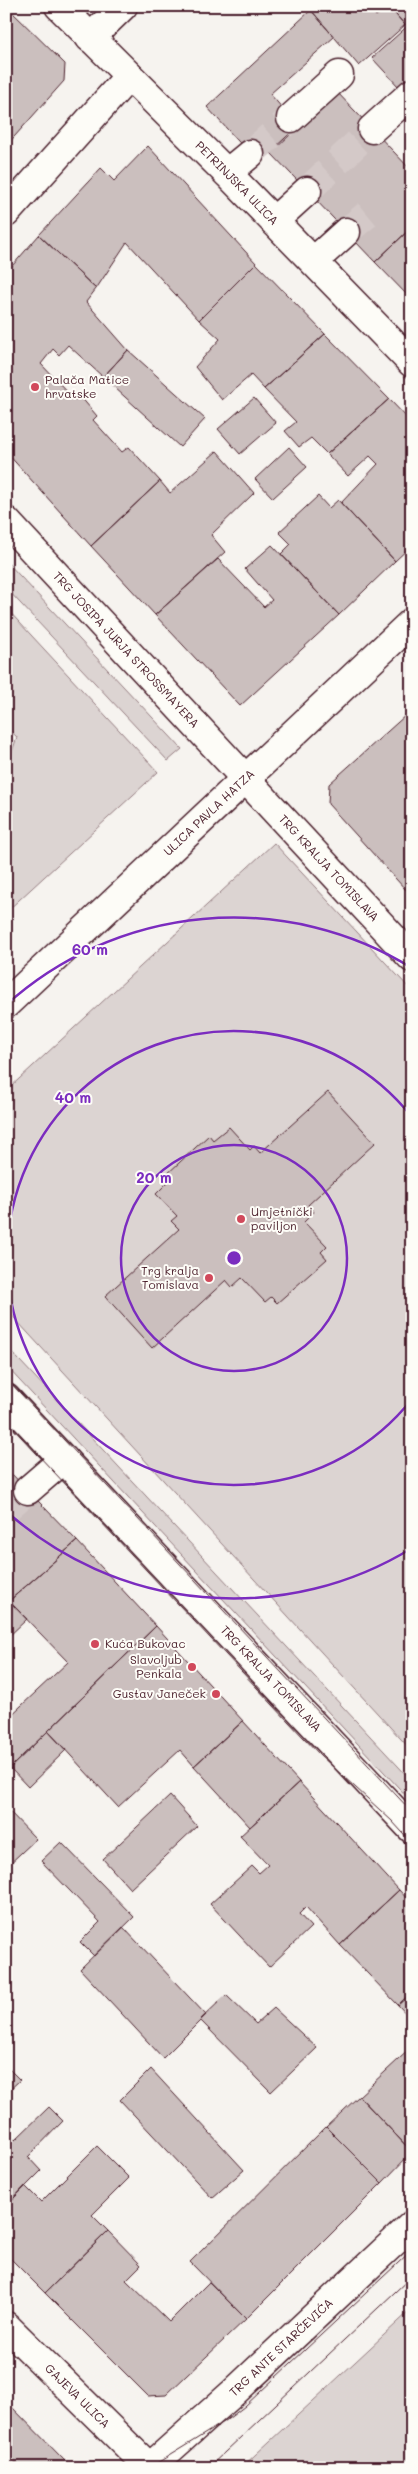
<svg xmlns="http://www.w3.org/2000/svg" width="418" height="2474" viewBox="0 0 418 2474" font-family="Mali,sans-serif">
<rect width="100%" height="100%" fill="#f6f3ef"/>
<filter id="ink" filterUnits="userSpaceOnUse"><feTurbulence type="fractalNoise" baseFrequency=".02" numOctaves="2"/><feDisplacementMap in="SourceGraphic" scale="10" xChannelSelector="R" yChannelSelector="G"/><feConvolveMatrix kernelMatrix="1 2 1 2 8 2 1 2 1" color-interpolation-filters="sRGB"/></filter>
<g filter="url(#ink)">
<path fill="#dcd4d2" stroke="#937a7e" d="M6 561 182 749 168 761 6 588Z
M6 608 158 772 6 912V769L17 737 6 727Z
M274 843 412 991V1751L6 1309V1091Z
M6 1346 412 1781V1802L6 1366Z
M412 2309V2468H241Z"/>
<path fill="#cbbfbe" stroke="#4a1f2b" d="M6 6 65 64 64 81 6 146Z
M315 6H367L376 16 388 6 405 25 359 66 311 10Z
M388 6H412V19L405 25Z
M311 10 334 37 270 94 298 126 258 163 207 107Z
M412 22V76L399 87 372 58Z
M336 91 412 171V227L375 262 271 153Z
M148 146 256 263 199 320 127 242 96 289 39 235 101 168 114 181Z
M412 227V300L375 262Z
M39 235 96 289 86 302 128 350 103 377 68 345 59 355 53 349 41 364 75 400 80 396 97 416 93 420 122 452 129 447 160 481 91 546 6 452V273Z
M256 263 325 334 264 389 251 375 222 400 195 367 220 339 199 320Z
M325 334 389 399 327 454 311 438 299 447 285 431 296 422 264 389Z
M128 350 205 419 180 447 103 377Z
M254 398 276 423 240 454 218 429Z
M389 399 412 423V545L395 561 341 503 378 464 370 456 348 476 327 454Z
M289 447 307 467 273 498 255 479Z
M217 451 254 493 211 535 225 552 155 615 91 546 160 481 170 493Z
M318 496 329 508 338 500 395 561 339 615 281 554 291 544 279 532Z
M272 545 339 615 240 706 155 615 218 559 264 607 272 600 245 569Z
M412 709V719L407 714Z
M407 714 412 719V882L405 889 328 804 329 784Z
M412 882V896L405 889Z
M328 1092 375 1143 308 1205 314 1212 304 1222 327 1246 321 1252 327 1259 277 1303 271 1297 265 1302 242 1278 232 1287 226 1280 152 1348 105 1296 179 1229 171 1221 177 1216 156 1194 170 1180 166 1175 209 1135 213 1140 229 1127 250 1150 254 1146 260 1153Z
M6 1468 77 1541 9 1601 6 1597Z
M77 1541 156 1626 10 1768 6 1765V1720L68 1662 9 1601Z
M9 1601 27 1619 6 1639V1603Z
M156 1626 243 1721 194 1766 180 1750 118 1807 48 1731Z
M243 1721 299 1782 250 1827 194 1766Z
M48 1731 66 1750 28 1787 10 1768Z
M299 1782 399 1890 340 1945 306 1907 299 1914 311 1927 269 1967 210 1904 252 1866 259 1873 268 1865 240 1836Z
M170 1796 197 1826 130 1889 103 1859Z
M6 1808 36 1839 6 1867Z
M61 1842 134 1917 94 1956 80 1942 100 1922 41 1861Z
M399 1890 412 1904V1992L398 2005 340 1945Z
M123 1927 206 2015 163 2058 80 1969Z
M412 1992V2020L398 2005Z
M226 1995 256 2024 274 2008 317 2048 271 2092 200 2020Z
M412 2047V2152L359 2096Z
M8 2068 20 2080 6 2093V2070Z
M151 2069 244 2170 212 2198 120 2100Z
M359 2096 412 2152 382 2183 326 2127Z
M49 2107 63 2121 28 2157 41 2171 6 2206V2131L15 2140Z
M326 2127 382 2183 246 2319 190 2262Z
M97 2146 129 2178 92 2215 108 2231 45 2293 6 2254V2206L25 2186 41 2202Z
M108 2231 141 2265 126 2280 169 2322 209 2282 246 2319 166 2395 148 2396 45 2293Z
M6 2401 68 2464V2468H6Z"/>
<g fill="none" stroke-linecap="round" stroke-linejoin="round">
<path stroke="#d4c9c8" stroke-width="28" stroke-dasharray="28 14" stroke-linecap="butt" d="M250 154 291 118
M307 191 372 129
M346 232 369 213
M6 1509 28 1490"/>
<defs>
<g id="minor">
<path id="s1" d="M59 6 227 173 412 363"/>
<path d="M90 38 123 6"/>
<path d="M291 118 339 75"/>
<path d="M372 129 412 93"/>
<path d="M227 173 250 154"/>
<path d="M6 213 129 76"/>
<path d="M274 221 307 191"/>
<path d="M314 261 346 232"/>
<path id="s2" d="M6 521 412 958"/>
<path id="s3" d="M6 1398 412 1829"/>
<path d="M28 1490 64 1459"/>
<path id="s4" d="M6 2326 149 2467"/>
<path id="s5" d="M149 2468 233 2393 412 2225"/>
</g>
<g id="major">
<path id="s6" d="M6 1004 412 622"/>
</g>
</defs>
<use href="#minor" stroke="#4a1f2b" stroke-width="31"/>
<use href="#major" stroke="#4a1f2b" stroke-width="31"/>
<use href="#minor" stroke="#fdfcf7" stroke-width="28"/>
<use href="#major" stroke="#fdfcf7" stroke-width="28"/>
<path stroke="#4a1f2b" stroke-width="1" d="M6 1378 412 1812
M6 1421 320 1755 392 1821 412 1843
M149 2468 224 2422 245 2406 412 2250
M208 2468 412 2276"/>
</g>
</g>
<g fill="none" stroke="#7b2cbf" stroke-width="2.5">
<circle cx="234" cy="1258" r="113"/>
<path d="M412 1399A227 227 0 1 1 412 1117"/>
<path d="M412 1548A340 340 0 0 1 6 1511M6 1005A340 340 0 0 1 412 968"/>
</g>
<g fill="#d1495b" stroke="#fdfcf7" stroke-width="2">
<circle cx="35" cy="387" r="5"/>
<circle cx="241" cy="1219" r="5"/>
<circle cx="209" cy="1278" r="5"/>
<circle cx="95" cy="1644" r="5"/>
<circle cx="192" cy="1667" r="5"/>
<circle cx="216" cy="1694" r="5"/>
</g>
<g text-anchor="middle" stroke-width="4" stroke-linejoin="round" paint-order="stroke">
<g font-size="12" fill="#4a1f2b" stroke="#fdfcf7">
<text dy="4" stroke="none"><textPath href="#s1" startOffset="251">PETRINJSKA ULICA</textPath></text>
<text dy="4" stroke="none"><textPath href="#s2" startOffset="176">TRG JOSIPA JURJA STROSSMAYERA</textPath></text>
<text dy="4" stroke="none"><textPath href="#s6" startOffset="279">ULICA PAVLA HATZA</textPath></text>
<text dy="4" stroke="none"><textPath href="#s2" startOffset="474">TRG KRALJA TOMISLAVA</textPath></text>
<text dy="4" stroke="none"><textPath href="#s3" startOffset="386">TRG KRALJA TOMISLAVA</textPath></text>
<text dy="4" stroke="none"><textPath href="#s5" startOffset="179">TRG ANTE STARČEVIĆA</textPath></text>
<text dy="4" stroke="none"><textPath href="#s4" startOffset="100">GAJEVA ULICA</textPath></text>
</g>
<g font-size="12" fill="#4a1f2b" stroke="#fdfcf7" text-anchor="start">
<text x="45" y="384">Palača Matice<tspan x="45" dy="14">hrvatske</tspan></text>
<text x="251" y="1216">Umjetnički<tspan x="251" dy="14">paviljon</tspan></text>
<text x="199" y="1275" text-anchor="end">Trg kralja<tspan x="199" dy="14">Tomislava</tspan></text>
<text x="105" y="1648">Kuća Bukovac</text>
<text x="182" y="1664" text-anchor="end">Slavoljub<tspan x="182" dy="14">Penkala</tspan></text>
<text x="206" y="1698" text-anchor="end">Gustav Janeček</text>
</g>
</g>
<circle cx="234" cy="1258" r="8" fill="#7b2cbf" stroke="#fdfcf7" stroke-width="2.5"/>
<g font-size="15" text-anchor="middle" font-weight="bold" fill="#7b2cbf" stroke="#fdfcf7" stroke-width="4" stroke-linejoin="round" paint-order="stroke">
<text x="90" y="955">60 m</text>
<text x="73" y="1103">40 m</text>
<text x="154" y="1183">20 m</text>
</g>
<rect width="418" height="2474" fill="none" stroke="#fdfcf7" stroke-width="25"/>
<rect x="12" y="12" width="393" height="2449" fill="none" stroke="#4a1f2b" stroke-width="2" filter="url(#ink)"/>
</svg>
